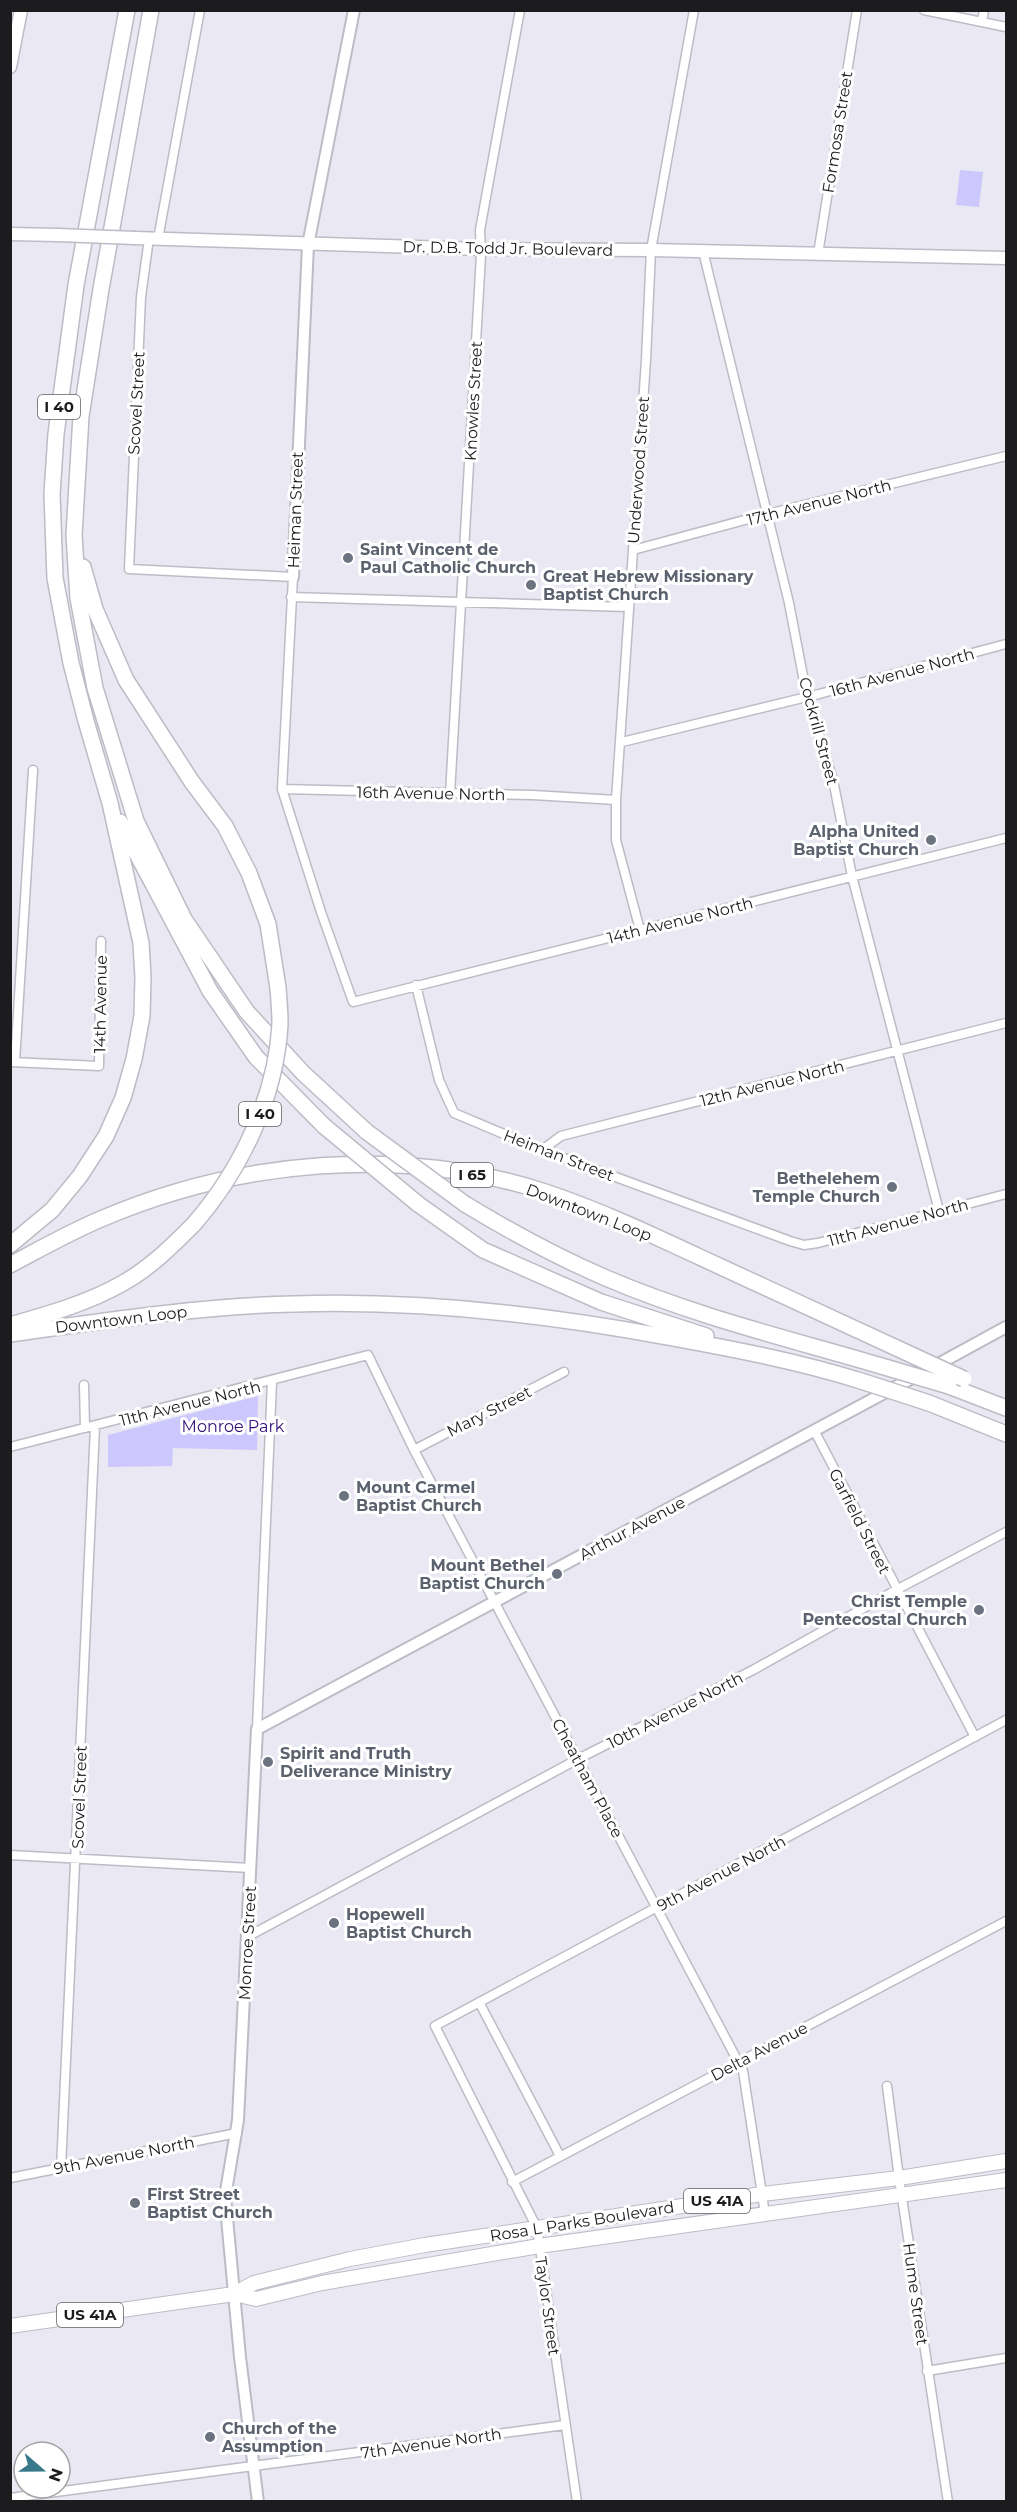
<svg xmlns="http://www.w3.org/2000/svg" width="1017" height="2512" viewBox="0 0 1017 2512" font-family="Montserrat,sans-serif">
<rect width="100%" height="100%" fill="#e9e8f3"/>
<path fill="#ccc8fe" d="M960 170 983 172 979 207 956 205Z
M258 1396 257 1450 173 1448 172 1466 108 1467V1435Z"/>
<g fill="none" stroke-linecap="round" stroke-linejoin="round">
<defs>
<path id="minor" d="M924 10 1006 27
M982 22 984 10
M149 238 141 297 129 569 293 577 282 789 321 912 353 1002 1006 838
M158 239 200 10
M703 251 789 603 807 697 833 780 852 876 939 1211
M818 254 857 10
M633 550 767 514 1006 456
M291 597 629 607
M622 742 819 694 1006 644
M282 789 533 795 616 800
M450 794 481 255 480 230 520 10
M640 930 616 840V800L646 360 651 250 694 10
M416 985 439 1080 454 1113 542 1150 790 1241 804 1245 818 1243 1006 1194
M11 1062 99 1066 101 941
M15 1062 33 770
M542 1150 561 1136 1006 1023
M84 1385 85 1428
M814 1430 975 1737
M10 1447 368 1355 414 1450 743 2071 765 2214
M414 1450 564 1372
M257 1729 272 1382
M10 1855 250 1868
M247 1937 578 1759 753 1670 896 1590 1006 1532
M479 2002 560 2156
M887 2086 899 2178 948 2502
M61 2168 95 1427
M10 2178 237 2133
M512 2182 1006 1921
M927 2371 1006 2358
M10 2498 565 2425
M577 2502 537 2228 435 2026 1006 1720"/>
<path id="tertiary" d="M293 577 308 245 354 10
M933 1367 1006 1327
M258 2502 240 2357 225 2197 238 2120 257 1729 916 1376"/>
<path id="secondary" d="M10 67 21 10
M10 234 58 235
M135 238 481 249 651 250 1006 258"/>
<path id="primary" d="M234 2294 256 2299 322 2283 539 2246 1006 2180
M10 2326 234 2294 254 2283 350 2259 425 2245 762 2194 899 2178 1006 2161"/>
<path id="motorway" d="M151 10 101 289 81 416 74 535 78 598 95 688 136 821 184 919 247 1012 303 1073 367 1132
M83 567 95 609 126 680 192 782 225 826 249 873 268 924 278 988
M120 822 210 991 256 1057 324 1126
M418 1204 483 1250 601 1302 706 1336
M465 1204C511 1232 557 1257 606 1278 697 1317 794 1340 888 1368
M10 1245 52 1210 80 1176 106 1136 123 1098 134 1059 142 1016 143 977 141 943 110 803 86 721 71 663 55 578 52 494 56 434 76 285 127 10
M10 1265C40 1249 70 1232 101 1219 239 1160 401 1145 545 1192 605 1212 661 1239 719 1266 784 1296 850 1326 916 1357
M10 1325C49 1314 88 1303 123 1283 150 1268 172 1246 194 1224
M10 1334C104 1321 199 1306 294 1304 419 1300 544 1314 667 1337 733 1349 797 1361 861 1381
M949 1386 1006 1408
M929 1403 1006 1434"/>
</defs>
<use href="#minor" stroke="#bcbcc6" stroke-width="11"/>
<use href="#tertiary" stroke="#bcbcc6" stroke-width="14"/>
<use href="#secondary" stroke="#bcbcc6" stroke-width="15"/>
<use href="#primary" stroke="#bcbcc6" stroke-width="16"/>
<use href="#motorway" stroke="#bcbcc6" stroke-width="18"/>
<use href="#minor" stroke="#fff" stroke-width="8"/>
<use href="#tertiary" stroke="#fff" stroke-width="10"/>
<use href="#secondary" stroke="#fff" stroke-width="12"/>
<use href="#primary" stroke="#fff" stroke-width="14"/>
<use href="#motorway" stroke="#fff" stroke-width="15"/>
<defs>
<path id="secondary-bridge" d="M58 235 135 238"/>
<path id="motorway-bridge" d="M324 1126 418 1204
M367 1132 465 1204
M194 1224C241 1170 276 1097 280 1024 280 1012 279 1000 278 988
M916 1357 964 1379
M888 1368 949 1386
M861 1381 929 1403"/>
</defs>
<use href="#secondary-bridge" stroke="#bcbcc6" stroke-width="15" stroke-linecap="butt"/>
<use href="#motorway-bridge" stroke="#bcbcc6" stroke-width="18" stroke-linecap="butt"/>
<use href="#secondary-bridge" stroke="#fff" stroke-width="12"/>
<use href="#motorway-bridge" stroke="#fff" stroke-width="15"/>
</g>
<g fill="#6b7280" stroke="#fff" stroke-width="2">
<circle cx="348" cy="558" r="6"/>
<circle cx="531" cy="585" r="6"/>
<circle cx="931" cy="840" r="6"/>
<circle cx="892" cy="1187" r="6"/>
<circle cx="344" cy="1496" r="6"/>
<circle cx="557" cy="1574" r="6"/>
<circle cx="979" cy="1610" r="6"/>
<circle cx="268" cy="1762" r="6"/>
<circle cx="334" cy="1923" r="6"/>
<circle cx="135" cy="2203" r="6"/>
<circle cx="210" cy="2437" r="6"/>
</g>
<g text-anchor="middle" stroke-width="6" stroke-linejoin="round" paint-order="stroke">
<g fill="#fff" stroke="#606062" stroke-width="1.5">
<rect x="38" y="395" width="42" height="24" rx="4.5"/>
<rect x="239" y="1102" width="42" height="24" rx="4.5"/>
<rect x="451" y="1163" width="42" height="24" rx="4.5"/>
<rect x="684" y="2189" width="66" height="24" rx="4.5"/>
<rect x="57" y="2303" width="66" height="24" rx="4.5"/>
</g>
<g font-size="15" font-weight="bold" fill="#1c1c1f">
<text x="59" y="412">I 40</text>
<text x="260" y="1119">I 40</text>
<text x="472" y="1180">I 65</text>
<text x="717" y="2206">US 41A</text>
<text x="90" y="2320">US 41A</text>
</g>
<g font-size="16" fill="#1c1c1f" stroke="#fff">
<text transform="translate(837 132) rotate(-81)" y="6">Formosa Street</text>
<text transform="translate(508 248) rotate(1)" y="6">Dr. D.B. Todd Jr. Boulevard</text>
<text transform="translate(473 401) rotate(-87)" y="6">Knowles Street</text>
<text transform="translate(136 403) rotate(-87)" y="6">Scovel Street</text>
<text transform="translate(638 470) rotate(-86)" y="6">Underwood Street</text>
<text transform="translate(819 502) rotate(-14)" y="6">17th Avenue North</text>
<text transform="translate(295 510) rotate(-88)" y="6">Heiman Street</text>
<text transform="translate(902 672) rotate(-15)" y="6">16th Avenue North</text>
<text transform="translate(819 731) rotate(75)" y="6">Cockrill Street</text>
<text transform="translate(431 793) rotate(1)" y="6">16th Avenue North</text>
<text transform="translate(680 920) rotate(-14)" y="6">14th Avenue North</text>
<text transform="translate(100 1004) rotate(-89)" y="6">14th Avenue</text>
<text transform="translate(772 1083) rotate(-14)" y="6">12th Avenue North</text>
<text transform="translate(559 1155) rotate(21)" y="6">Heiman Street</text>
<text transform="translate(589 1212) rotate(21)" y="6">Downtown Loop</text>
<text transform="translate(898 1222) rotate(-15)" y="6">11th Avenue North</text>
<text transform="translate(121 1319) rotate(-7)" y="6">Downtown Loop</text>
<text transform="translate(190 1403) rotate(-14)" y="6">11th Avenue North</text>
<text transform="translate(489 1411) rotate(-27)" y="6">Mary Street</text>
<text transform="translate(860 1521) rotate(63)" y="6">Garfield Street</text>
<text transform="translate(632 1528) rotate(-28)" y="6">Arthur Avenue</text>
<text transform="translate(675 1710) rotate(-27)" y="6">10th Avenue North</text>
<text transform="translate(588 1778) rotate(62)" y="6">Cheatham Place</text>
<text transform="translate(79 1797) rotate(-88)" y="6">Scovel Street</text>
<text transform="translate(721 1873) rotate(-28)" y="6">9th Avenue North</text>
<text transform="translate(247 1943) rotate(-87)" y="6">Monroe Street</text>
<text transform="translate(759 2051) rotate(-28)" y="6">Delta Avenue</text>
<text transform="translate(124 2155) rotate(-11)" y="6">9th Avenue North</text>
<text transform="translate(582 2221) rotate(-9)" y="6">Rosa L Parks Boulevard</text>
<text transform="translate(916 2294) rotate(82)" y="6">Hume Street</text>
<text transform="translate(548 2306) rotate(82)" y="6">Taylor Street</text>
<text transform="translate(431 2443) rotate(-8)" y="6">7th Avenue North</text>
</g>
<g font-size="16" font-weight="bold" fill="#5b616d" stroke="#fff" text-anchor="start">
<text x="360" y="555">Saint Vincent de<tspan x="360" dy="18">Paul Catholic Church</tspan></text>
<text x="543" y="582">Great Hebrew Missionary<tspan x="543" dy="18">Baptist Church</tspan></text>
<text x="919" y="837" text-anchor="end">Alpha United<tspan x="919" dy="18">Baptist Church</tspan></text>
<text x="880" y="1184" text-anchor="end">Bethelehem<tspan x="880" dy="18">Temple Church</tspan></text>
<text x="356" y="1493">Mount Carmel<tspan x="356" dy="18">Baptist Church</tspan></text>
<text x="545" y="1571" text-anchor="end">Mount Bethel<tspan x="545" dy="18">Baptist Church</tspan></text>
<text x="967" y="1607" text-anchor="end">Christ Temple<tspan x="967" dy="18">Pentecostal Church</tspan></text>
<text x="280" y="1759">Spirit and Truth<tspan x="280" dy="18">Deliverance Ministry</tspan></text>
<text x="346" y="1920">Hopewell<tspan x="346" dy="18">Baptist Church</tspan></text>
<text x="147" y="2200">First Street<tspan x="147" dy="18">Baptist Church</tspan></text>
<text x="222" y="2434">Church of the<tspan x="222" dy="18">Assumption</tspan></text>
</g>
<g font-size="16" fill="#320f77" stroke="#fff">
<text x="233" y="1432">Monroe Park</text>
</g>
</g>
<rect width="1017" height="2512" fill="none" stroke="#1c1c1f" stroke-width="24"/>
<g transform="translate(42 2470) rotate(110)"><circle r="28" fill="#ffffff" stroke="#a4a4a5" stroke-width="1.5"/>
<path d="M0-4.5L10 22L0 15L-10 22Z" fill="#37788b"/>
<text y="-9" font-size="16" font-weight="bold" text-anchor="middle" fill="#1c1c1f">N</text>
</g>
</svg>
